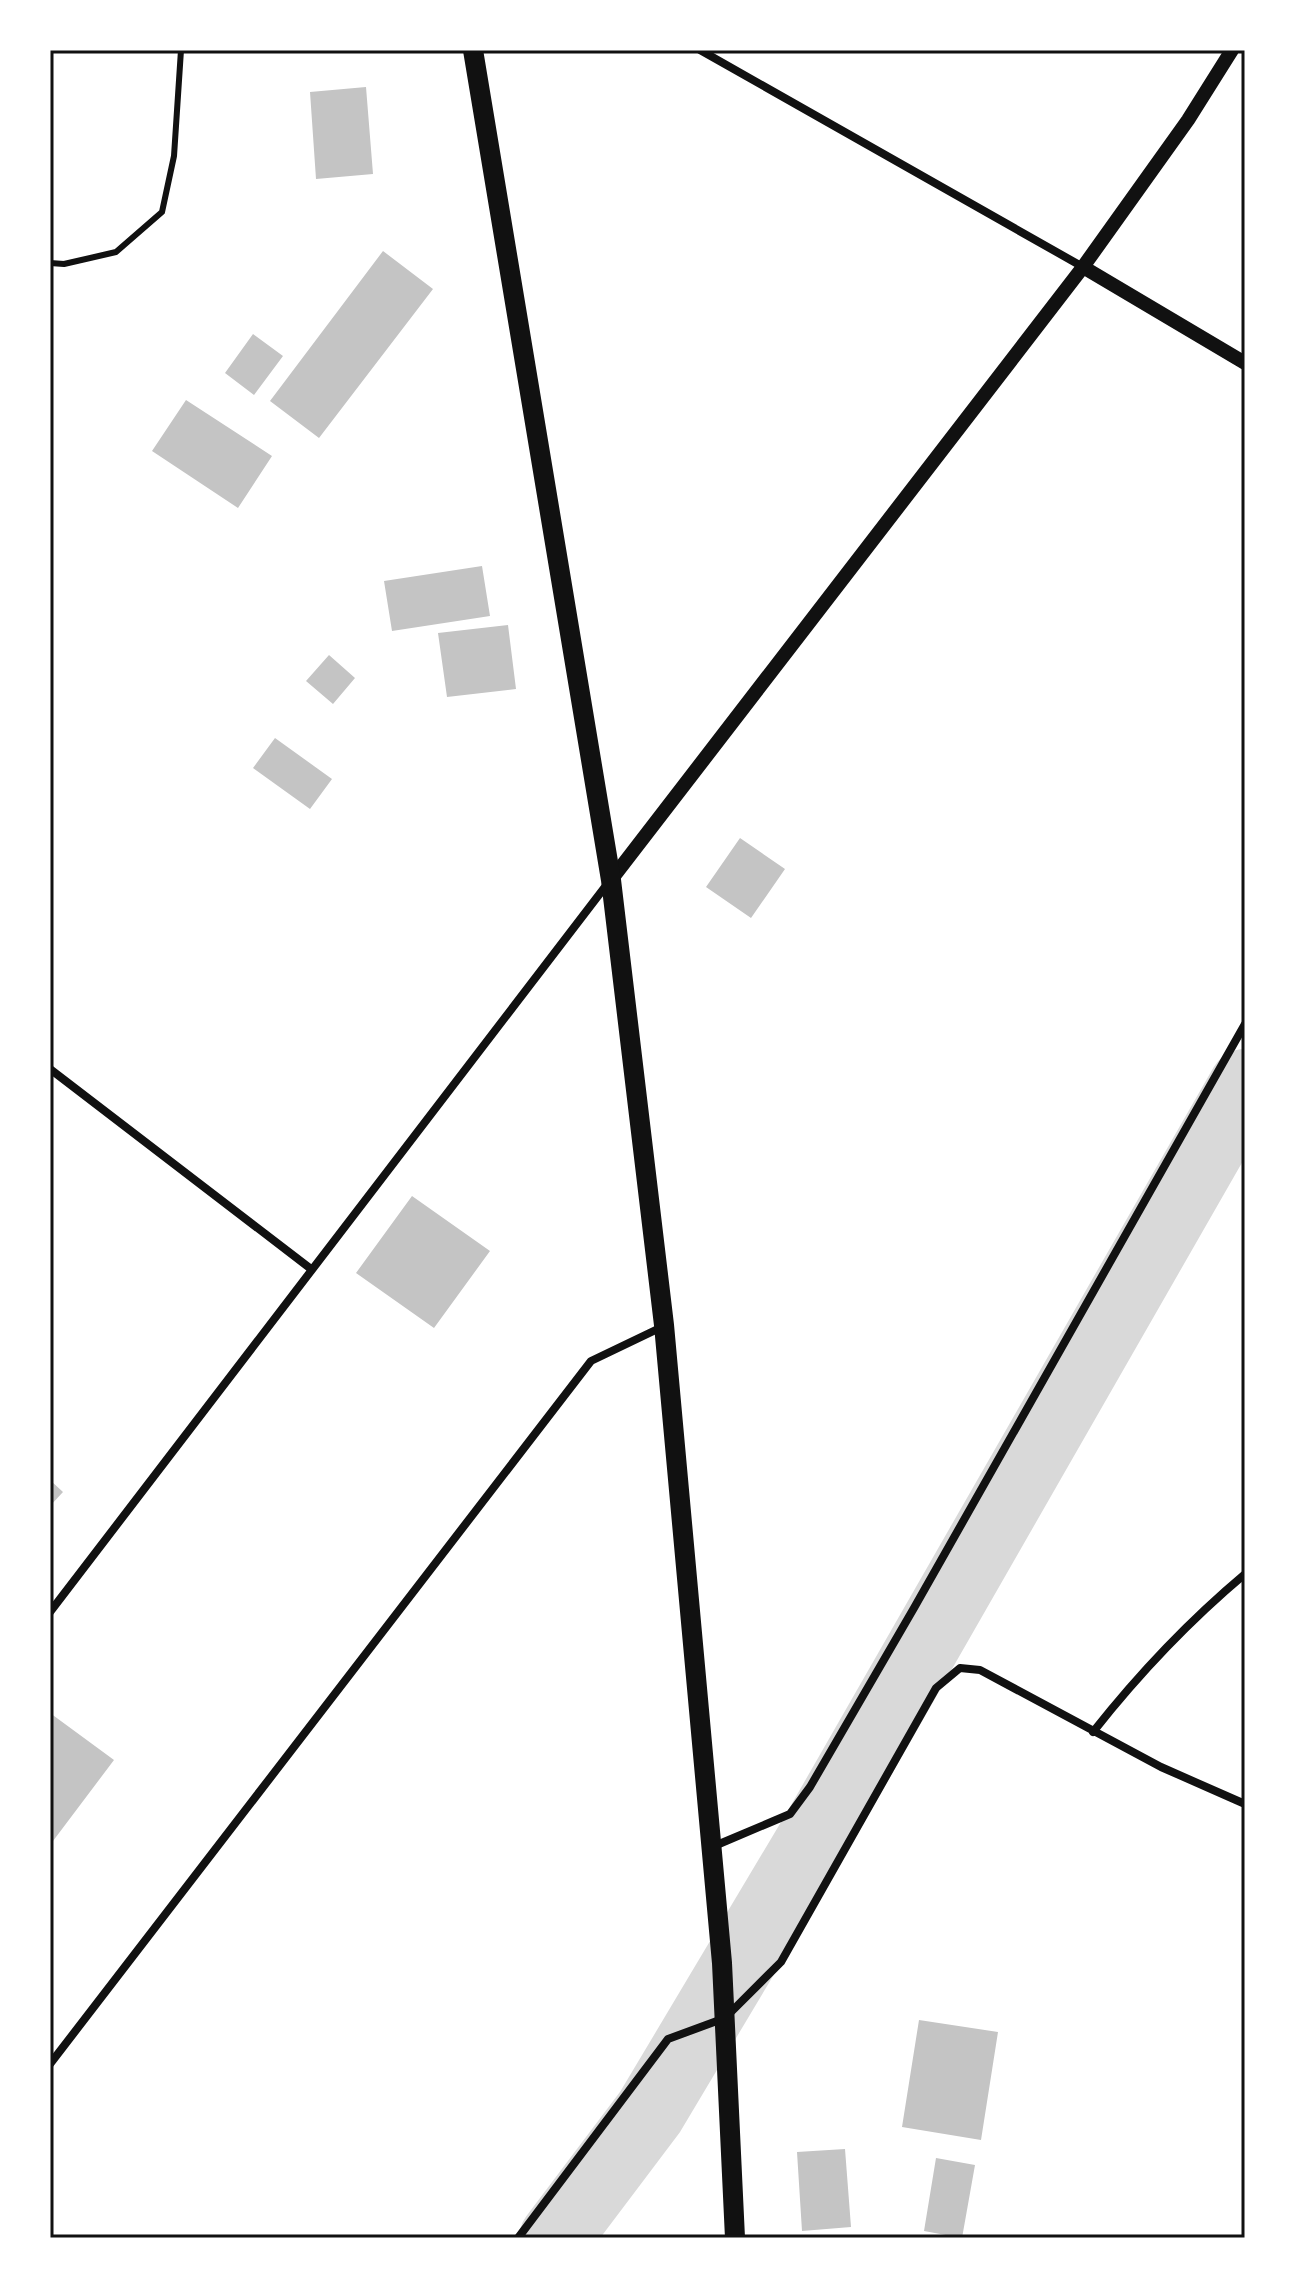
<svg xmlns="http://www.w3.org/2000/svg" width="1295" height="2288" viewBox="0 0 1295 2288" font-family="Rubik,sans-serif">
<rect width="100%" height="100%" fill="#fff"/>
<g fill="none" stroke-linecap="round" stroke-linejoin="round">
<path stroke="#d9d9d9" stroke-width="72" d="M555 2238 650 2112 820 1827 1245 1085"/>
</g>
<path fill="#c4c4c4" d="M366 87 373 174 316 179 310 92Z
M383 251 433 289 319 438 270 401Z
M253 334 283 356 254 395 225 373Z
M186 400 272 456 238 508 152 451Z
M482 566 490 616 392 631 384 581Z
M508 625 516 689 447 697 438 633Z
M329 655 355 678 333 704 306 681Z
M275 738 332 779 310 809 253 768Z
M740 838 785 869 751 918 706 887Z
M412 1196 490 1251 434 1328 356 1273Z
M50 1480 63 1492 50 1506Z
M50 1713 114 1760 50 1845Z
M919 2020 998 2032 981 2140 902 2127Z
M845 2149 851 2227 802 2231 797 2152Z
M936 2158 975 2165 962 2238 924 2231Z"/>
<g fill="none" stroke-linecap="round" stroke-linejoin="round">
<path stroke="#111" stroke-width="6" d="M50 263 64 264 116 252 162 212 174 156 181 50"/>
<path stroke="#111" stroke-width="8" d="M700 50 1083 267
M50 1069 311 1269
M50 1612 608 883
M1093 1732C1138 1675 1189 1621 1245 1574
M712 1847 790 1814 810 1787 914 1608 1245 1024
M50 2064 591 1361 664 1326
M518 2238 668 2039 725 2018 781 1962 936 1688 960 1668 980 1670 1161 1767 1245 1804"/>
<path stroke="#111" stroke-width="14" d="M1083 267 1245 363
M611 880 1083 267 1188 120 1232 50"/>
<path stroke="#111" stroke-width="20" d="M473 50 611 880 664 1325 722 1963 735 2238"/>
</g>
<rect width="1295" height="2288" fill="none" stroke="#ffffff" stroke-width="104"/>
<rect x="52" y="52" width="1191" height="2184" fill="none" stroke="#111" stroke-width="3"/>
</svg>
